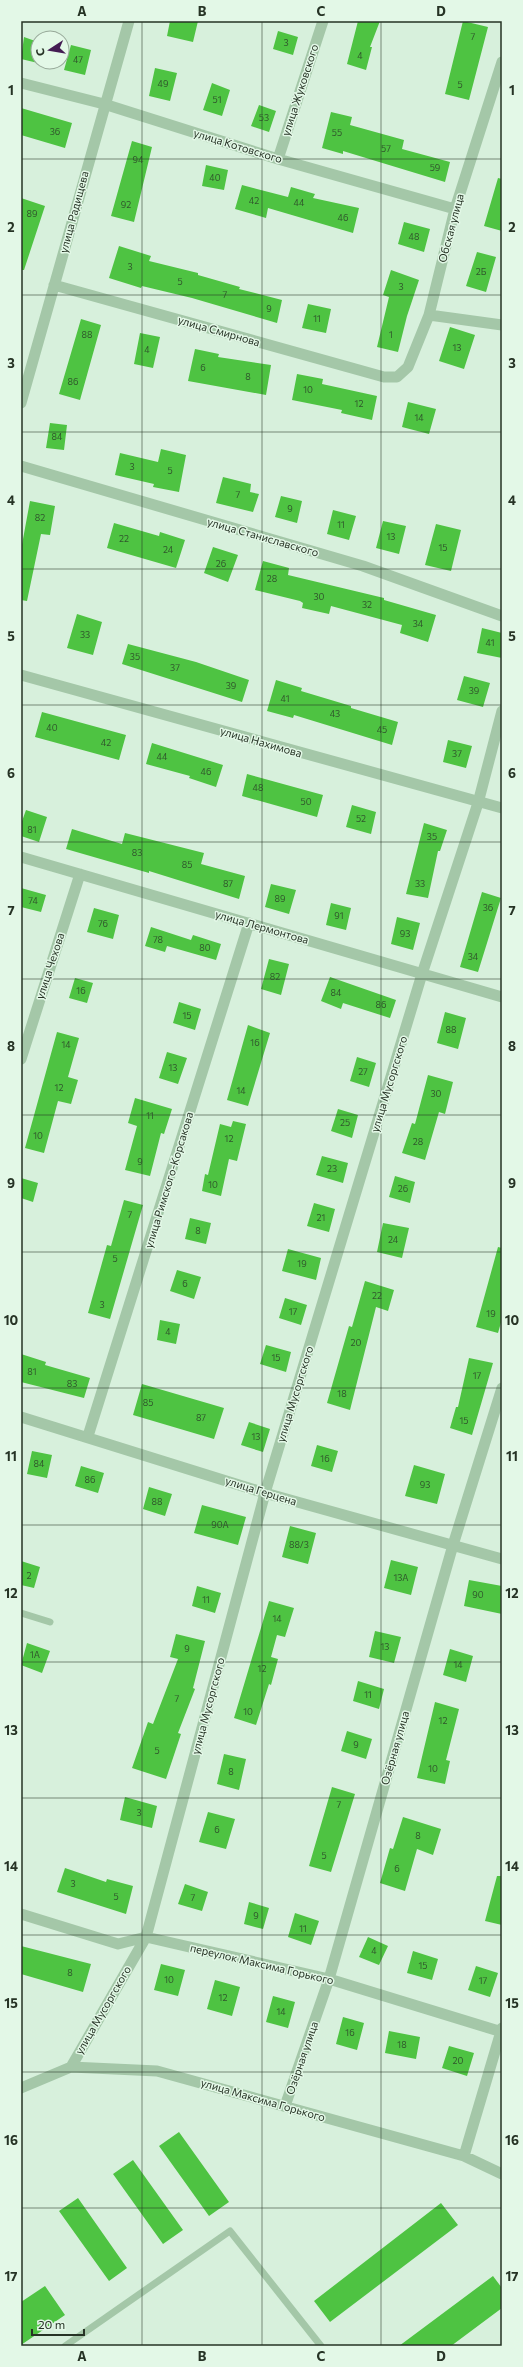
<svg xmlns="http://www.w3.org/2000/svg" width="523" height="2367" viewBox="0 0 523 2367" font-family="Commissioner,sans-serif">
<rect width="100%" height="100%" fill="#d7f0dc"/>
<path fill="#4ec342" d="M170 21H198L193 42 167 36Z
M358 21H380L370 47H372L366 70 347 64Z
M463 21 488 27 469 100 445 94Z
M278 31 298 37 293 55 273 49Z
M24 37 38 42V63L21 59Z
M71 45 91 50 85 75 64 70Z
M155 68 177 73 170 101 149 96Z
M212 83 230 90 222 116 203 110Z
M259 105 276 111 269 132 251 126Z
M21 108 72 123 65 148 21 135Z
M331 112 352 117 350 125 404 140 402 149 450 162 445 182 343 151V154L322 148Z
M132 141 152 147 134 222 111 216Z
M206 165 228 170 224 190 202 186Z
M498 178 502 179V231L484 226Z
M242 185 288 197 291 187 315 194 313 198 359 208 353 233 268 208 266 218 235 209Z
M21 198 45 206 24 270H21Z
M404 222 430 229 424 252 398 244Z
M119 246 151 256 149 261 198 273V275L240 287 239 289 282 300 277 323 192 298 142 286 141 288 109 278Z
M477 252 496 257 486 292 466 286Z
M391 270 419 280 407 316 398 352 377 347 389 297 383 295Z
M308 304 331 309 326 333 302 328Z
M81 319 101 325 80 400 59 394Z
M450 327 475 335 464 369 439 361Z
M140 333 160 337 153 368 134 364Z
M195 349 219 354 218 357 271 365 266 395 188 381Z
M297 374 323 379 322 384 377 396 372 420 341 413 342 410 292 400Z
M408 402 436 409 429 434 402 427Z
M50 423 67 425 64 450 46 448Z
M161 449 186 455 179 492 153 487 154 484 115 475 120 453 158 462Z
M223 477 251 484 250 492 259 494 253 512 216 503Z
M281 496 302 501 297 523 275 517Z
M30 501 55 506 50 535 41 534 27 601 21 600V550Z
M333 510 356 516 349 540 327 534Z
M383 521 406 526 399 554 376 548Z
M114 523 159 536 160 532 185 540 176 568 107 548Z
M436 524 461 530 451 571 425 565Z
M213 547 238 555 228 582 204 573Z
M263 561 289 568 288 575 384 598V600L436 615 428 642 400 633 402 625 331 606 329 614 302 608 303 603 300 601 255 590Z
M77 614 102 622 93 655 67 648Z
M482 628 502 633V658L477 653Z
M128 644 196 662 249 680 242 702 122 664Z
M464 676 490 683 483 707 457 700Z
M276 680 302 688 301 691 351 706V708L398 722 392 745 294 715 293 718 267 711Z
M42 712 126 735 119 760 35 737Z
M448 740 472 746 466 768 443 762Z
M152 743 223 765 216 787 189 778 190 776 146 764Z
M247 774 323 795 317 817 242 796Z
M352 805 376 812 371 834 346 827Z
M26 810 47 817 39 842 21 836V824Z
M424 823 447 830 440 851H438L428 898 406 894Z
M72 829 122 844 125 833 204 853 201 864 245 876 239 899 149 871V873L66 849Z
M271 884 296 890 289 914 265 907Z
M21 888 46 895 41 912 21 907Z
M482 892 501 898 478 972 460 967Z
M331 903 351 908 346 930 326 925Z
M94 908 119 915 113 939 87 932Z
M397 917 420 923 413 950 391 944Z
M151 927 191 940 193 935 221 944 216 960 167 946 165 952 145 946Z
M269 959 289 964 281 995 261 989Z
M330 977 396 1000 390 1018 343 1003 341 1009 321 1001Z
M75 978 93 983 87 1003 69 998Z
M179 1002 201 1009 195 1030 173 1023Z
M445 1012 466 1018 458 1049 437 1043Z
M248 1025 270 1033 248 1106 227 1100Z
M57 1032 79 1038 68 1077 78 1080 71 1104 58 1101 44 1153 25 1148Z
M167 1052 187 1058 178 1084 159 1078Z
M357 1057 376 1063 369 1087 350 1081Z
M428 1075 453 1082 445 1114 439 1112 425 1160 402 1153 412 1123 415 1124Z
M135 1098 172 1109 164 1134 161 1133 150 1176 125 1170 137 1126 128 1123Z
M338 1109 358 1115 352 1138 331 1131Z
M233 1121 246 1124 237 1161 229 1159 221 1196 202 1191 205 1174 208 1175 220 1124 231 1127Z
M322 1156 348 1163 343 1183 316 1175Z
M395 1176 415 1182 410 1203 389 1197Z
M21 1178 38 1183 33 1202 21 1198Z
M124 1200 143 1205 110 1319 88 1313 107 1245 111 1246Z
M314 1203 335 1209 329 1232 307 1226Z
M190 1218 211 1223 206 1244 185 1239Z
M383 1223 409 1228 402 1258 377 1252Z
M498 1247 502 1248V1319L498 1333 476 1327Z
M288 1249 321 1258 316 1280 282 1271Z
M177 1270 201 1277 194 1299 170 1291Z
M365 1281 394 1290 388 1311 376 1307 350 1410 327 1403 349 1326 352 1327Z
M285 1298 307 1305 301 1325 279 1318Z
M160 1320 180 1324 176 1344 157 1340Z
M266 1345 291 1352 286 1372 260 1364Z
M21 1354 46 1362 45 1365 90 1378 84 1398 21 1382Z
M469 1358 493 1363 472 1435 450 1428 456 1407H458Z
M142 1384 224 1408 214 1439 133 1415Z
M249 1422 270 1429 263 1452 241 1445Z
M317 1445 338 1451 332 1472 311 1466Z
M32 1451 52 1455 47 1478 27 1474Z
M414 1465 445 1474 437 1504 405 1496Z
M81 1466 104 1473 98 1493 75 1486Z
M149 1487 172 1494 165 1516 143 1509Z
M202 1505 246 1517 238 1545 194 1533Z
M290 1526 316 1533 308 1564 282 1557Z
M391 1560 418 1567 411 1595 384 1588Z
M21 1561 40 1567 34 1588 21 1585Z
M469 1580 502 1586V1614L464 1606Z
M197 1586 221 1593 215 1613 192 1606Z
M269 1601 294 1608 285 1637 277 1635 271 1657 278 1659 271 1685 269 1684 256 1725 234 1718Z
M375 1631 401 1637 394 1663 369 1657Z
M176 1634 205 1641 193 1688 195 1689 178 1733 181 1734 166 1779 132 1768 148 1722 153 1724 178 1659 170 1657Z
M27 1643 50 1651 42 1673 21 1665Z
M450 1649 473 1656 466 1682 443 1675Z
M358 1681 384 1689 379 1709 353 1701Z
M435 1702 459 1709 446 1760 450 1761 445 1784 417 1778Z
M347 1731 372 1739 366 1759 341 1751Z
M224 1754 246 1759 239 1790 217 1784Z
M332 1787 355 1794 331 1872 309 1866Z
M125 1797 157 1806 152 1828 120 1820Z
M208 1812 235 1819 226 1849 199 1842Z
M403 1817 441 1829 433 1855 417 1849 405 1891 380 1883 390 1848 393 1849Z
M65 1868 106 1882 107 1879 133 1886 126 1914 57 1892Z
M497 1876H502V1925L485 1921Z
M185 1884 208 1892 202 1911 178 1904Z
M249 1902 269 1908 263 1929 244 1924Z
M295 1913 319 1921 311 1945 288 1937Z
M368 1937 388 1946 379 1965 359 1957Z
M21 1946 91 1964 83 1992 21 1974Z
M413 1951 438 1959 432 1980 407 1973Z
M161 1964 185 1970 178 1996 154 1990Z
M476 1966 498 1973 490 1997 468 1990Z
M215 1980 240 1987 232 2016 207 2009Z
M273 1996 295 2002 288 2028 266 2022Z
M343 2017 364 2023 357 2050 336 2044Z
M389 2031 420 2037 416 2059 385 2053Z
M449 2046 474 2053 467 2076 442 2068Z
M179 2132 229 2202 209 2216 159 2146Z
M133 2160 183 2230 163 2244 113 2174Z
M78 2198 127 2268 109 2281 59 2211Z
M441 2203 458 2225 330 2322 314 2301Z
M493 2276 502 2288V2308L451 2346H399Z
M45 2286 65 2315 21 2345V2302Z"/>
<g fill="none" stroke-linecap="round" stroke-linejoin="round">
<path stroke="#a4c7a8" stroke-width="7" d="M21 1613 50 1622
M65 2346 230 2231 321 2346"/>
<path stroke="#a4c7a8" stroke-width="11" d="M21 83 104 104 278 159 455 209
M278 159 323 21
M54 285 384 377H397L408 367 429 315 455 209 502 62
M429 315 502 325
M21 403 129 21
M21 466 363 566 502 616
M21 675 502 808
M21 857 502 997
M21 1059 80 874
M21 1417 265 1493 502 1559
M88 1436 249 923
M21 1914 118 1944 146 1937 329 1979 502 2032
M71 2067 146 1937 265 1493 422 974 478 803 502 711
M21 2088 71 2067 157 2071 464 2156 502 2174
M285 2106 329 1979 453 1545 502 1388
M464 2156 502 2028"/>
</g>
<path fill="none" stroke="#263325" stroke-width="1" stroke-opacity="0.55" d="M142 21V2346M262 21V2346M381 21V2346M21 159H502M21 295H502M21 432H502M21 569H502M21 705H502M21 842H502M21 979H502M21 1115H502M21 1252H502M21 1388H502M21 1525H502M21 1662H502M21 1798H502M21 1935H502M21 2072H502M21 2208H502"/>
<g text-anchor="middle" stroke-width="3" stroke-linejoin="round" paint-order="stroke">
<g font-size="9" fill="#30572c">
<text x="473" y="40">7</text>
<text x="286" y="46">3</text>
<text x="360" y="59">4</text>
<text x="78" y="63">47</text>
<text x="163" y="87">49</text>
<text x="460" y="88">5</text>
<text x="217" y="103">51</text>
<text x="264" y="121">53</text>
<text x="55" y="135">36</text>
<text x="337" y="136">55</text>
<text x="386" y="152">57</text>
<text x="138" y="163">94</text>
<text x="435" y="171">59</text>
<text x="215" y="181">40</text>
<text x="254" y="204">42</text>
<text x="299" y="206">44</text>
<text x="126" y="208">92</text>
<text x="32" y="217">89</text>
<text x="343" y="221">46</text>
<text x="414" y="240">48</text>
<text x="130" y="270">3</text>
<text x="481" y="275">2Б</text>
<text x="180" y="285">5</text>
<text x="401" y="290">3</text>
<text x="225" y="298">7</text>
<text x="269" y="312">9</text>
<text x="317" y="322">11</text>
<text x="87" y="338">88</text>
<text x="391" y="338">1</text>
<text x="457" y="351">13</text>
<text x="147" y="353">4</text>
<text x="203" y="371">6</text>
<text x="248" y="380">8</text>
<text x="73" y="385">86</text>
<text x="308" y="393">10</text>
<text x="359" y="407">12</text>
<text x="419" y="421">14</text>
<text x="57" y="440">84</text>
<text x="132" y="470">3</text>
<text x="170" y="474">5</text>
<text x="238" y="498">7</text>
<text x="290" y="512">9</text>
<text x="40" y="521">82</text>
<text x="341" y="528">11</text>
<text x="391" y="540">13</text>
<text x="124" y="542">22</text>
<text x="443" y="551">15</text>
<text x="168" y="553">24</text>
<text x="221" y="567">26</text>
<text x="272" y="582">28</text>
<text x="319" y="600">30</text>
<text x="367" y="608">32</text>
<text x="418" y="627">34</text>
<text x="85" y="638">33</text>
<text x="490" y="646">41</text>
<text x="135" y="660">35</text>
<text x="175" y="671">37</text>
<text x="231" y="689">39</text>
<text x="474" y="694">39</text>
<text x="285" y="702">41</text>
<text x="335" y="717">43</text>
<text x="52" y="731">40</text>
<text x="382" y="733">45</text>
<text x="106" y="746">42</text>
<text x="457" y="757">37</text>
<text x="162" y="760">44</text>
<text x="206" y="775">46</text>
<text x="258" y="791">48</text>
<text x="306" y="805">50</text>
<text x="361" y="822">52</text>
<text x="32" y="833">81</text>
<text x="432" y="840">35</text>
<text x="137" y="856">83</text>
<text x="187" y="868">85</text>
<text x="228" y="887">87</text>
<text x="420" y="887">33</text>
<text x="280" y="902">89</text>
<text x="33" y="904">74</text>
<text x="488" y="911">36</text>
<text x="339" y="919">91</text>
<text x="103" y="927">76</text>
<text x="405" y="937">93</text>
<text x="158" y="943">78</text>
<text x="205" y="951">80</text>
<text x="473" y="960">34</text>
<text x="275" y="980">82</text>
<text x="81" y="994">16</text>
<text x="336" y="996">84</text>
<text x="381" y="1008">86</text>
<text x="187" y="1019">15</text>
<text x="451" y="1033">88</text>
<text x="255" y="1046">16</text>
<text x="66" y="1048">14</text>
<text x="173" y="1071">13</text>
<text x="363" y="1075">27</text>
<text x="59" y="1091">12</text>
<text x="241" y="1094">14</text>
<text x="436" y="1097">30</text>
<text x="150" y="1119">11</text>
<text x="345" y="1126">25</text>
<text x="38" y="1139">10</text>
<text x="229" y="1142">12</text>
<text x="418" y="1145">28</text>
<text x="140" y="1165">9</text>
<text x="332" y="1172">23</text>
<text x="213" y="1188">10</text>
<text x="403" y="1192">26</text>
<text x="130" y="1218">7</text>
<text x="321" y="1221">21</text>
<text x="198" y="1234">8</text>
<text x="393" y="1243">24</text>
<text x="115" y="1262">5</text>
<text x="302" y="1267">19</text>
<text x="185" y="1287">6</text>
<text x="377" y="1299">22</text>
<text x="102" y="1308">3</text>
<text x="293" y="1315">17</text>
<text x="491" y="1317">19</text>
<text x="168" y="1335">4</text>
<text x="356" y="1346">20</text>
<text x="276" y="1361">15</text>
<text x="32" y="1375">81</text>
<text x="477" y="1379">17</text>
<text x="72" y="1387">83</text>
<text x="342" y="1397">18</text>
<text x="148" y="1406">85</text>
<text x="201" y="1421">87</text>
<text x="464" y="1424">15</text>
<text x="256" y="1440">13</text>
<text x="325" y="1462">16</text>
<text x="39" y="1467">84</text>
<text x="90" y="1483">86</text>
<text x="425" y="1488">93</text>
<text x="157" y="1505">88</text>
<text x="220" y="1528">90А</text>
<text x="299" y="1548">88/3</text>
<text x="29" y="1579">2</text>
<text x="401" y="1581">13А</text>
<text x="478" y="1598">90</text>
<text x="206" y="1603">11</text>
<text x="277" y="1622">14</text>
<text x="385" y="1650">13</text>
<text x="187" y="1652">9</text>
<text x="35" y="1658">1А</text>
<text x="458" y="1668">14</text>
<text x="262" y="1672">12</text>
<text x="368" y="1698">11</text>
<text x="177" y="1702">7</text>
<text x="248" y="1715">10</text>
<text x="443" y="1724">12</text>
<text x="356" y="1748">9</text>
<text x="157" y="1754">5</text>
<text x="433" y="1772">10</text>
<text x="231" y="1775">8</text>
<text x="339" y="1808">7</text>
<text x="139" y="1816">3</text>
<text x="217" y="1833">6</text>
<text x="418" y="1839">8</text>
<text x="324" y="1859">5</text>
<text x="397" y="1872">6</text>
<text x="73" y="1887">3</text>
<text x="116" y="1900">5</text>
<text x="193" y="1901">7</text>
<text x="256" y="1919">9</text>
<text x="303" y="1932">11</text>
<text x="374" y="1954">4</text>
<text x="423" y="1969">15</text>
<text x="70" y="1976">8</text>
<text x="169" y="1983">10</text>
<text x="483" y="1984">17</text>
<text x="223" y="2001">12</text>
<text x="281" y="2015">14</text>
<text x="350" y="2036">16</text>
<text x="402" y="2048">18</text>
<text x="458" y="2064">20</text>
</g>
<g font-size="11" fill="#263325" stroke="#e3f8e7">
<text transform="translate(300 90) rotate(-72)" y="4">улица Жуковского</text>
<text transform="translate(238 146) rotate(17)" y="4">улица Котовского</text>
<text transform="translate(74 212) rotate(-75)" y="4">улица Радищева</text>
<text transform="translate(451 228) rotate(-75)" y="4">Обская улица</text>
<text transform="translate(219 331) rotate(16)" y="4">улица Смирнова</text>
<text transform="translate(263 537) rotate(16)" y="4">улица Станиславского</text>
<text transform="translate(261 742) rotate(16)" y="4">улица Нахимова</text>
<text transform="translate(262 927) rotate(16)" y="4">улица Лермонтова</text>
<text transform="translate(50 966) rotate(-72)" y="4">улица Чехова</text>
<text transform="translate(389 1084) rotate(-73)" y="4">улица Мусоргского</text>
<text transform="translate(169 1180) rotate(-73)" y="4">улица Римского-Корсакова</text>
<text transform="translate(295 1394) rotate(-73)" y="4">улица Мусоргского</text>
<text transform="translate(261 1491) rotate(17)" y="4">улица Герцена</text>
<text transform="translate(208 1706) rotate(-75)" y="4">улица Мусоргского</text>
<text transform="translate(395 1748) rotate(-74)" y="4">Озёрная улица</text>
<text transform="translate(262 1964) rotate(13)" y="4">переулок Максима Горького</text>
<text transform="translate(103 2010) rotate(-60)" y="4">улица Мусоргского</text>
<text transform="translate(302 2058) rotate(-71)" y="4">Озёрная улица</text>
<text transform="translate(263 2100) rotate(16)" y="4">улица Максима Горького</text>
</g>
</g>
<rect width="523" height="2367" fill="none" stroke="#e3f8e7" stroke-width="44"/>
<g transform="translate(50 50) rotate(258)"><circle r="19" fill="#e3f8e7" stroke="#97a999"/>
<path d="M0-3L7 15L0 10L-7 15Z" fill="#441c53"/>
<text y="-6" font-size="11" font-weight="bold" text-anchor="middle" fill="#263325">С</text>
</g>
<path d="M32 2329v6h52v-6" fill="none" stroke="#263325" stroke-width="2"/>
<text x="38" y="2329" font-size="12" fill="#263325" stroke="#e3f8e7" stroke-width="3" paint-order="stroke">20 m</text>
<rect x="22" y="22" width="479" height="2323" fill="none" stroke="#263325" stroke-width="1.5"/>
<g font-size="13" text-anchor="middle" font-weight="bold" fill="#263325">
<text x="82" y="16">A</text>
<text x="202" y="16">B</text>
<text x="321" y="16">C</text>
<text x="441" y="16">D</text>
<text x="11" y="95">1</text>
<text x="512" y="95">1</text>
<text x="11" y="232">2</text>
<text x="512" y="232">2</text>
<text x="11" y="368">3</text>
<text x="512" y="368">3</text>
<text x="11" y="505">4</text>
<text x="512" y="505">4</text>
<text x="11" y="641">5</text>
<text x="512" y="641">5</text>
<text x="11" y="778">6</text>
<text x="512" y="778">6</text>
<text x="11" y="915">7</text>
<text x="512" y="915">7</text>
<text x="11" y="1051">8</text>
<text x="512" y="1051">8</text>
<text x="11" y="1188">9</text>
<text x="512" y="1188">9</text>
<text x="11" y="1325">10</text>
<text x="512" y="1325">10</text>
<text x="11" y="1461">11</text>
<text x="512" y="1461">11</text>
<text x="11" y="1598">12</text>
<text x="512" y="1598">12</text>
<text x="11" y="1735">13</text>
<text x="512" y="1735">13</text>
<text x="11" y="1871">14</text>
<text x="512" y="1871">14</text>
<text x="11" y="2008">15</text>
<text x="512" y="2008">15</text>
<text x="11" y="2145">16</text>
<text x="512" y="2145">16</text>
<text x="11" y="2281">17</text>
<text x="512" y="2281">17</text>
<text x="82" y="2361">A</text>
<text x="202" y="2361">B</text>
<text x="321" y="2361">C</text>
<text x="441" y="2361">D</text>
</g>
</svg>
